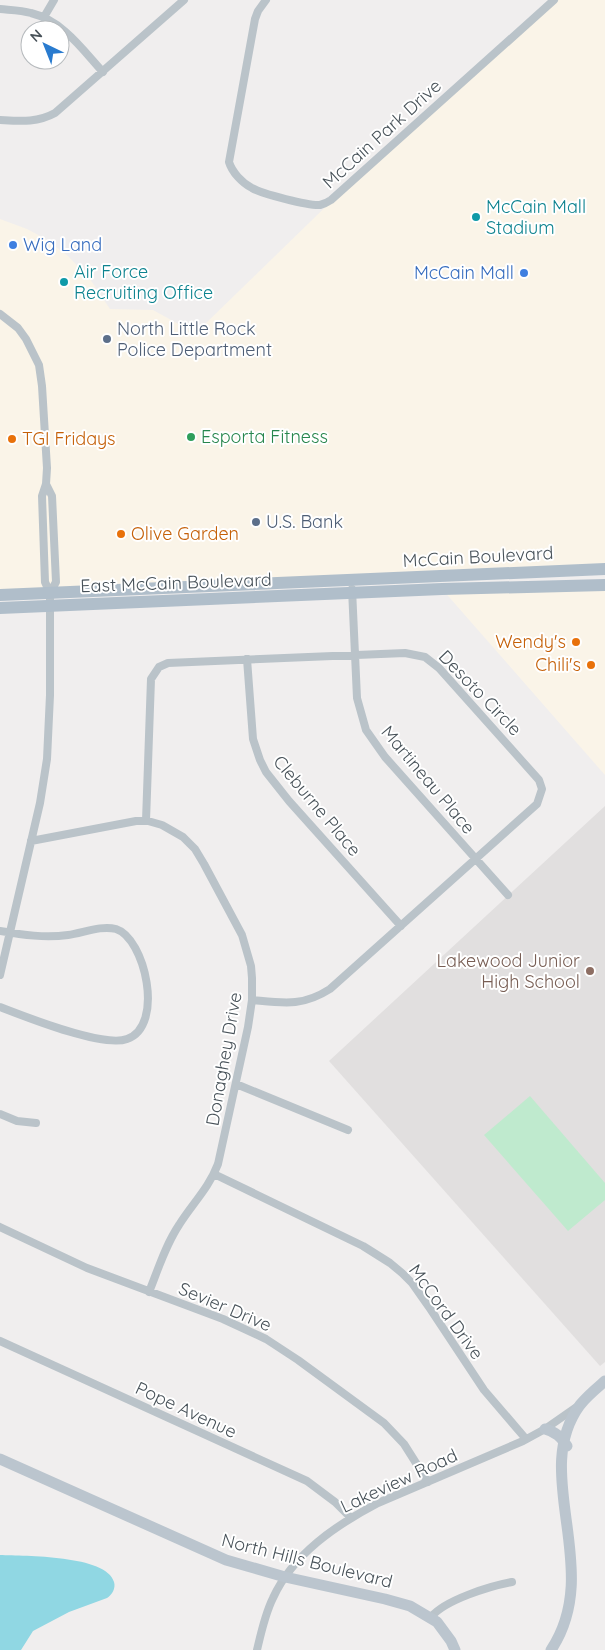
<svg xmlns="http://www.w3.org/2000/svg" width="605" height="1650" viewBox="0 0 605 1650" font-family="Quicksand,sans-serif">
<rect width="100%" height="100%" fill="#f0eeee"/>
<path fill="#faf4e8" d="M554 0H605V569L0 595V219L27 229 44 238 68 256 90 279 110 309 153 310 193 332 203 326 345 188Z
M605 583V775L442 589Z"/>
<path fill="#e1dfdf" d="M605 806V1362L600 1366 329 1061Z"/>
<path fill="#bfeace" d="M530 1096 605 1183V1200L568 1231 484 1135Z"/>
<path fill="#90d7e3" d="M0 1555C24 1556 107 1555 114 1582 116 1588 112 1595 107 1598L69 1612 33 1631 21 1650H0Z"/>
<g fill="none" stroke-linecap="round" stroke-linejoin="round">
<path stroke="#bac3c9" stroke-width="8" d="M266 0 258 11 255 19 229 162C232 172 242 183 252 188 262 194 309 206 320 205 324 204 328 202 331 200L554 0
M0 9C10 10 21 10 31 13 63 21 82 49 103 72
M44 17 54 0
M0 120C19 121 37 123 55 113L184 0
M0 314 18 328 26 339 39 365 42 386 47 468 46 484 42 496 45 582 50 593
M352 589 357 698 366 730 385 757 508 895
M247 659 253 739 260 760 266 772 289 801 401 926
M146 821 151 679 159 667 168 663 405 653 425 657 439 668 539 780 542 789 537 804 330 989C302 1007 283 1003 252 1000
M31 841 136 821H148L162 825 183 837 195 849 204 864 242 935 251 966 252 978V1000L248 1027 218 1164C209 1188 192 1204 179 1225 165 1246 158 1270 149 1292
M0 931C23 935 45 938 68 935 83 933 101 925 116 929 145 938 165 1026 127 1039 103 1048 26 1017 0 1007
M0 975 40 803 47 759 50 695V593L56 582 52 496 46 484
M236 1084 348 1130
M0 1114 17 1121 36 1123
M214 1174 363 1246 390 1263 402 1273 412 1283 431 1310 484 1390 526 1439
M0 1227 87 1268 223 1319 266 1339 298 1360 384 1423 404 1444 428 1482
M0 1341 307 1481 335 1502 351 1518
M431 1617C445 1600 490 1586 512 1582
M257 1650C261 1633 265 1614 273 1598 293 1554 336 1525 378 1503L523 1441 545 1429 578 1406"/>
<path stroke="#bbc5ce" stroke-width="11" d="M545 1429C556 1432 561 1437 567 1446
M0 1459 226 1560 285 1577 385 1599 410 1606 437 1622 451 1641 455 1650
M551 1650C605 1569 529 1474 580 1405 587 1396 597 1388 605 1381"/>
<path stroke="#b0beca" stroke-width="12" d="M0 595 605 569
M0 608 442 589 605 585"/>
</g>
<g fill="#0f9aa8" stroke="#fff" stroke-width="2">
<circle cx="476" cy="217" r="5"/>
<circle cx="64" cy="282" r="5"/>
</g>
<g fill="#3f7fe0" stroke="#fff" stroke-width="2">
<circle cx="13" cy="245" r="5"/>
<circle cx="524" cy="273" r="5"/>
</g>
<g fill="#5c6f8a" stroke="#fff" stroke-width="2">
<circle cx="107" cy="339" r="5"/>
<circle cx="256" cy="522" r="5"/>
</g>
<circle fill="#2e9e5b" stroke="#fff" stroke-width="2" cx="191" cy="437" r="5"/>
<g fill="#e8710a" stroke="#fff" stroke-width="2">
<circle cx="12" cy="439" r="5"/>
<circle cx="121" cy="534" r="5"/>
<circle cx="576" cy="642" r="5"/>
<circle cx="591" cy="665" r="5"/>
</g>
<circle fill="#8d6e63" stroke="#fff" stroke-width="2" cx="590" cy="971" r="5"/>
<g text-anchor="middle" stroke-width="4" stroke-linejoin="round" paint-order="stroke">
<g font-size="18" fill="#485259" stroke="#fff">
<text transform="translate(382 134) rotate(-42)" y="6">McCain Park Drive</text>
<text transform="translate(478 557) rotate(-3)" y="6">McCain Boulevard</text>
<text transform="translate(176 583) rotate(-2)" y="6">East McCain Boulevard</text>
<text transform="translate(480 693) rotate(46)" y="6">Desoto Circle</text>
<text transform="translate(428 780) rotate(50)" y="6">Martineau Place</text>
<text transform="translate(317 806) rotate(50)" y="6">Cleburne Place</text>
<text transform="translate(224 1059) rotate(-80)" y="6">Donaghey Drive</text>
<text transform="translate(225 1307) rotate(23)" y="6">Sevier Drive</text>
<text transform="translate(446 1312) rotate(54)" y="6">McCord Drive</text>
<text transform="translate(186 1410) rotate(25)" y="6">Pope Avenue</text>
<text transform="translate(399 1481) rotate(-25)" y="6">Lakeview Road</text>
<text transform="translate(307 1561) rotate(14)" y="6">North Hills Boulevard</text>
</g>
<g font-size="18" fill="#0d838f" stroke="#fff" text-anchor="start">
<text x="486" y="213">McCain Mall<tspan x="486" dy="21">Stadium</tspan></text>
<text x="74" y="278">Air Force<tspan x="74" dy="21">Recruiting Office</tspan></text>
</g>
<g font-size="18" fill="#366cbe" stroke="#fff" text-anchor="start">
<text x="23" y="251">Wig Land</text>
<text x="514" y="279" text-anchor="end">McCain Mall</text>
</g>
<g font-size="18" fill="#4e5e75" stroke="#fff" text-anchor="start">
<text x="117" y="335">North Little Rock<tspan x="117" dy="21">Police Department</tspan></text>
<text x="266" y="528">U.S. Bank</text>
</g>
<g font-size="18" fill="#27864d" stroke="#fff" text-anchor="start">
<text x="201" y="443">Esporta Fitness</text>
</g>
<g font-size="18" fill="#c56008" stroke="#fff" text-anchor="start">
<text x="22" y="445">TGI Fridays</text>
<text x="131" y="540">Olive Garden</text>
<text x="566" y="648" text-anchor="end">Wendy's</text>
<text x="581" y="671" text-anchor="end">Chili's</text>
</g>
<g font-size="18" fill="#785e54" stroke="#fff" text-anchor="end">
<text x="580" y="967">Lakewood Junior<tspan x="580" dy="21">High School</tspan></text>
</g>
</g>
<g transform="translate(45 45) rotate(317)"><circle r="24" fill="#ffffff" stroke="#b6babd"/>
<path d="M0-4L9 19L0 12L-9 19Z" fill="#297bcf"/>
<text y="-8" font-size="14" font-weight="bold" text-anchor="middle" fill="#485259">N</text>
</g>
</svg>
